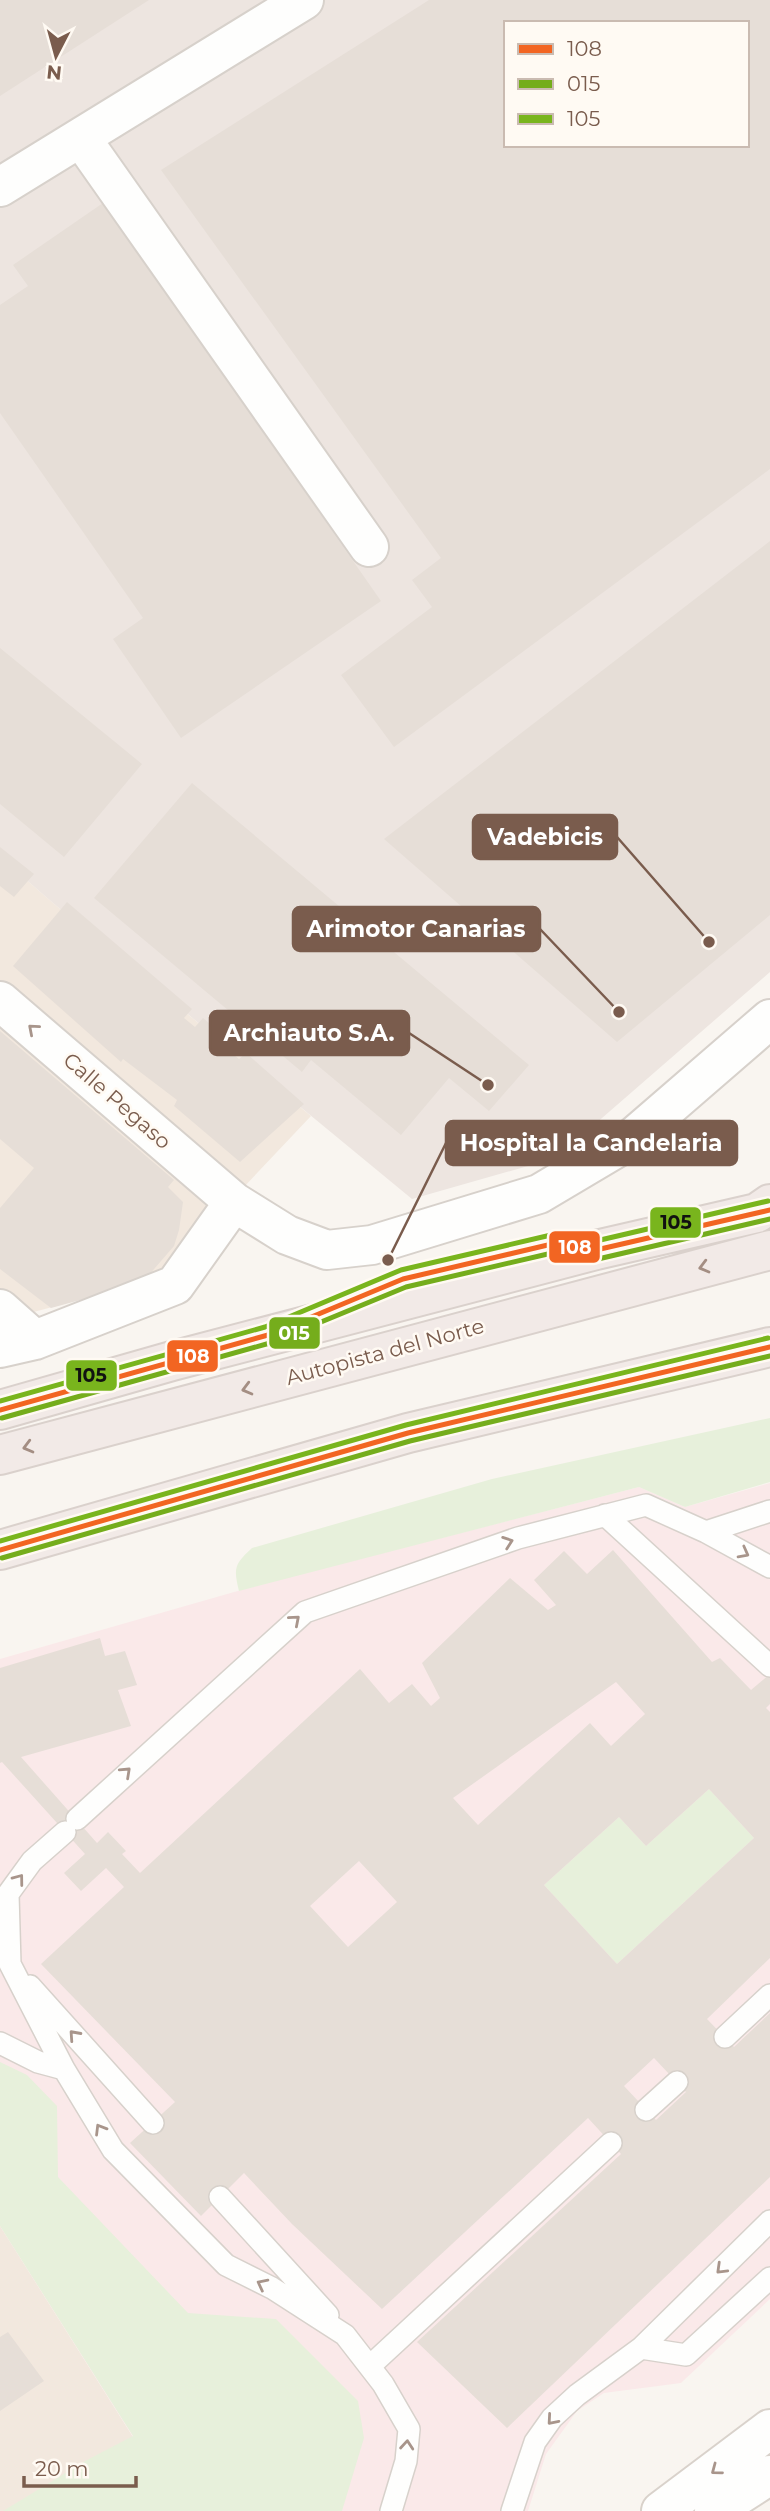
<svg xmlns="http://www.w3.org/2000/svg" width="770" height="2511" viewBox="0 0 770 2511" font-family="Montserrat,sans-serif">
<rect width="100%" height="100%" fill="#f9f5f0"/>
<path fill="#f2e8de" d="M0 857 53 903 311 1116 157 1279 0 1321Z
M0 2226 133 2437 180 2511H0Z"/>
<path fill="#ede5e0" fill-rule="evenodd" d="M0 0H770V972L556 1158 412 1199 53 903 0 857ZM506 23H747V145H506Z"/>
<path fill="#fae9e9" d="M770 1483V2299L681 2383 604 2393 577 2411 546 2454 528 2511H180L0 2226V1659L266 1583 639 1487 685 1507Z"/>
<path fill="#e7f0db" d="M770 1418V1482L685 1507 639 1487 239 1591C233 1567 235 1564 252 1548L492 1479Z
M709 1789 754 1838 617 1964 544 1885 619 1817 646 1846Z
M0 2062 27 2075 57 2106 58 2177 188 2313 276 2319 358 2401 364 2438 342 2511H3L87 2460 133 2436 0 2226Z"/>
<path fill="#e6ded7" fill-rule="evenodd" d="M0 0H149L0 96Z
M429 0H770V469L394 747 341 675 432 607 412 580 441 558 161 170ZM506 23H747V145H506Z
M103 203 381 601 181 738 113 639 143 618 0 413V305L28 286 13 265Z
M770 541V915L617 1042 384 839Z
M0 648 142 764 64 857 0 804Z
M192 783 529 1065 489 1111 449 1078 401 1135 311 1060 302 1072 94 898Z
M0 847 34 874 14 897 0 886Z
M67 902 192 1009 184 1018 195 1027 203 1018 229 1040 223 1046 239 1059 246 1053 304 1104 240 1162 174 1106 177 1100 123 1059 121 1062 13 966Z
M0 1031 174 1180 168 1187 183 1202 179 1230 174 1246 142 1283 51 1308 0 1269V1208L34 1168 0 1139Z
M613 1550 712 1662 720 1658 751 1690 770 1674V1704L766 1708 770 1712V1958L707 2019 734 2047 770 2013V2177L507 2428 417 2342 621 2154 588 2118 382 2309 292 2224 244 2173 201 2216 130 2143 175 2102 41 1964 124 1887 106 1868 81 1891 64 1873 85 1854 2 1762 0 1763V1668L100 1638 105 1656 125 1651 137 1685 118 1690 131 1726 21 1757 97 1843 108 1832 126 1851 122 1854 140 1873 360 1669 389 1703 412 1684 431 1706 440 1698 422 1663 510 1578 548 1610 556 1605 534 1580 564 1551 587 1574ZM616 1682 645 1714 611 1746 590 1723 478 1825 453 1798ZM709 1789 754 1838 617 1964 544 1885 619 1817 646 1846ZM359 1861 397 1902 348 1947 310 1906ZM654 2058 686 2092 656 2120 624 2086Z
M8 2332 44 2381 0 2411V2337Z"/>
<g fill="none" stroke-linecap="round" stroke-linejoin="round">
<defs>
<path id="lane" d="M370 1293 403 1279 484 1260
M605 1515 770 1666
M706 1532 770 1511
M77 1819 305 1612 518 1538 646 1505 706 1532 770 1567
M65 1832 32 1861 8 1894 10 1964 64 2069 113 2150 226 2265 272 2288 345 2335 383 2384 409 2429 406 2461 391 2511
M30 1986 153 2123
M725 2037 770 1995
M0 2043 38 2062 64 2069
M646 2110 677 2082
M220 2197 328 2315
M641 2348 686 2355 770 2278
M370 2366 611 2143
M512 2511 535 2442 552 2418 577 2395 641 2348 770 2221"/>
<path id="street" d="M81 138 369 547
M0 187 304 0
M0 1001 234 1202 287 1235 327 1250 372 1245 539 1194 630 1140 770 1019
M0 1309 35 1340
M0 1348 35 1340 175 1285 234 1202"/>
<path id="secondary" d="M661 2511 770 2429
M714 2511 770 2475"/>
<path id="highway" d="M0 1410 172 1361 596 1250 757 1213 770 1204
M0 1455 770 1250
M0 1550 408 1433 770 1347"/>
</defs>
<use href="#lane" stroke="#d7d1cb" stroke-width="24"/>
<use href="#street" stroke="#d7d1cb" stroke-width="42"/>
<use href="#secondary" stroke="#d9d2cb" stroke-width="42"/>
<use href="#highway" stroke="#dad1cc" stroke-width="42"/>
<use href="#lane" stroke="#fefefd" stroke-width="21"/>
<use href="#street" stroke="#fefefd" stroke-width="38"/>
<use href="#secondary" stroke="#fefefd" stroke-width="38"/>
<use href="#highway" stroke="#f2eae7" stroke-width="38"/>
<defs>
<path id="bus-1" d="M0 1410 268 1335 403 1279 552 1244 596 1250 770 1210
M0 1550 408 1433 770 1347"/>
<path id="bus-2" d="M2 1418 270 1343 406 1287 552 1253 598 1259 770 1219
M2 1558 410 1441 770 1356"/>
<path id="bus-3" d="M0 1401 265 1327 401 1270 551 1235 596 1241 768 1201
M0 1541 406 1425 768 1338"/>
</defs>
<use href="#bus-1" stroke="#fffaf3" stroke-width="10"/>
<use href="#bus-2" stroke="#fffaf3" stroke-width="10"/>
<use href="#bus-3" stroke="#fffaf3" stroke-width="10"/>
<use href="#bus-1" stroke="#f26522" stroke-width="5"/>
<use href="#bus-2" stroke="#75ad1c" stroke-width="5"/>
<use href="#bus-3" stroke="#79b51d" stroke-width="5"/>
</g>
<defs><path id="oneway-chevron" d="M-2-3.5L2.5 0L-2 3.5" fill="none" stroke-width="1.6" stroke-linecap="round" stroke-linejoin="round" transform="scale(1.75)"/></defs>
<g stroke="#a8958b">
<use href="#oneway-chevron" transform="translate(33 1029) rotate(-139)"/>
<use href="#oneway-chevron" transform="translate(508 1542) rotate(-19)"/>
<use href="#oneway-chevron" transform="translate(744 1553) rotate(28)"/>
<use href="#oneway-chevron" transform="translate(295 1620) rotate(-41)"/>
<use href="#oneway-chevron" transform="translate(126 1772) rotate(-43)"/>
<use href="#oneway-chevron" transform="translate(19 1879) rotate(-53)"/>
<use href="#oneway-chevron" transform="translate(74 2035) rotate(-132)"/>
<use href="#oneway-chevron" transform="translate(100 2129) rotate(-121)"/>
<use href="#oneway-chevron" transform="translate(721 2269) rotate(136)"/>
<use href="#oneway-chevron" transform="translate(262 2284) rotate(-153)"/>
<use href="#oneway-chevron" transform="translate(552 2420) rotate(131)"/>
<use href="#oneway-chevron" transform="translate(407 2445) rotate(-85)"/>
<use href="#oneway-chevron" transform="translate(716 2470) rotate(143)"/>
</g>
<g stroke="#a48e83">
<use href="#oneway-chevron" transform="translate(704 1267) rotate(165)"/>
<use href="#oneway-chevron" transform="translate(247 1389) rotate(165)"/>
<use href="#oneway-chevron" transform="translate(28 1447) rotate(165)"/>
</g>
<g text-anchor="middle" stroke-width="5" stroke-linejoin="round" paint-order="stroke">
<g font-size="21" fill="#7a5c4d" stroke="#fffaf3">
<text transform="translate(117 1101) rotate(41)" y="7">Calle Pegaso</text>
<text transform="translate(385 1352) rotate(-15)" y="7">Autopista del Norte</text>
</g>
</g>
<path fill="none" stroke="#7a5c4d" stroke-width="2.5" d="M709 942L617 837M619 1012L540 929M488 1085L409 1033M388 1260L446 1143"/>
<g fill="#7a5c4d" stroke="#fffaf3" stroke-width="2.5">
<circle cx="709" cy="942" r="7"/>
<circle cx="619" cy="1012" r="7"/>
<circle cx="488" cy="1085" r="7"/>
<circle cx="388" cy="1260" r="7"/>
</g>
<g fill="#7a5c4d" stroke="#7a5c4d" stroke-width="2.5">
<rect x="473" y="815" width="144" height="44" rx="7"/>
<rect x="293" y="907" width="247" height="44" rx="7"/>
<rect x="210" y="1011" width="199" height="44" rx="7"/>
<rect x="446" y="1121" width="291" height="44" rx="7"/>
</g>
<g font-size="23" text-anchor="middle" font-weight="bold" fill="#fff">
<text x="545" y="845">Vadebicis</text>
<text x="416" y="937">Arimotor Canarias</text>
<text x="309" y="1041">Archiauto S.A.</text>
<text x="591" y="1151">Hospital la Candelaria</text>
</g>
<g stroke="#fffaf3" stroke-width="2.5">
<rect x="649" y="1206" width="53" height="33" rx="7" fill="#79b51d"/>
<rect x="548" y="1230" width="53" height="34" rx="7" fill="#f26522"/>
<rect x="268" y="1316" width="53" height="34" rx="7" fill="#75ad1c"/>
<rect x="166" y="1339" width="53" height="34" rx="7" fill="#f26522"/>
<rect x="65" y="1359" width="53" height="33" rx="7" fill="#79b51d"/>
</g>
<g font-size="19" text-anchor="middle" font-weight="bold" fill="#fff">
<text x="575" y="1254">108</text>
<text x="294" y="1340">015</text>
<text x="193" y="1363">108</text>
</g>
<g font-size="19" text-anchor="middle" font-weight="bold" fill="#111">
<text x="676" y="1229">105</text>
<text x="91" y="1382">105</text>
</g>
<rect x="504" y="21" width="245" height="126" fill="#fffaf3" stroke="#cabbb1" stroke-width="2"/>
<rect x="518" y="44" width="35" height="10" fill="#f26522" stroke="#cabbb1" stroke-width="2"/>
<text x="567" y="56" font-size="21" fill="#7a5c4d">108</text>
<rect x="518" y="79" width="35" height="10" fill="#75ad1c" stroke="#cabbb1" stroke-width="2"/>
<text x="567" y="91" font-size="21" fill="#7a5c4d">015</text>
<rect x="518" y="114" width="35" height="10" fill="#79b51d" stroke="#cabbb1" stroke-width="2"/>
<text x="567" y="126" font-size="21" fill="#7a5c4d">105</text>
<g transform="translate(56 56) rotate(186)" stroke="#fffaf3" stroke-width="5" paint-order="stroke">
<path d="M0-5L12 26L0 18L-12 26Z" fill="#7a5c4d"/>
<text y="-10" font-size="19" font-weight="bold" text-anchor="middle" fill="#7a5c4d">N</text>
</g>
<path d="M24 2476v10h112v-10" fill="none" stroke="#7a5c4d" stroke-width="3.5"/>
<text x="35" y="2476" font-size="21" fill="#7a5c4d" stroke="#fffaf3" stroke-width="5" paint-order="stroke">20 m</text>
</svg>
